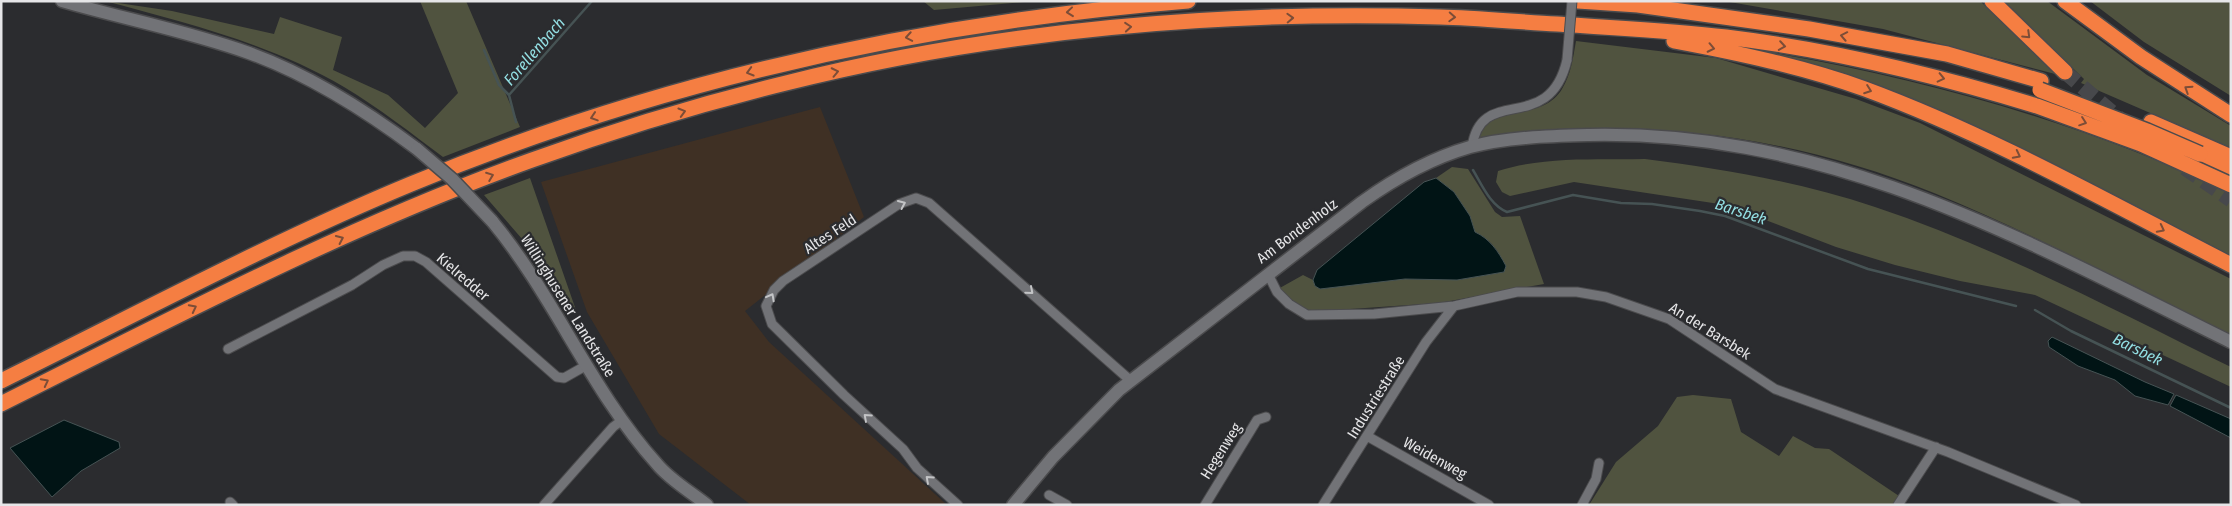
<svg xmlns="http://www.w3.org/2000/svg" width="2232" height="506" viewBox="0 0 2232 506" font-family="'Fira Sans Condensed',sans-serif">
<rect width="100%" height="100%" fill="#2b2c2f"/>
<path fill="#3f3024" d="M820 107 864 217 745 311 769 342 947 505H751L659 434 587 312 541 182Z"/>
<path fill="#50533f" d="M105 1 172 11 274 34 280 17 342 37 333 70 388 95 425 128 458 93 420 1H466L520 127 443 157C411 133 379 108 344 87 271 44 187 23 105 1Z
M923 1H1035L934 10Z
M1724 1H1980L2059 75 1883 29Z
M2003 1H2047L2147 75 2231 126V148L2081 83 2084 79Z
M2090 1H2231V96L2144 42Z
M1576 41 1716 58 1856 99 1920 123 2231 279V335C2132 287 2035 234 1934 193 1789 135 1637 114 1483 140L1479 138C1487 101 1541 124 1562 89 1571 74 1573 58 1576 41Z
M1768 52C1929 80 2082 123 2231 193V258L2075 178 1768 55Z
M1645 159C1723 169 1800 182 1875 207 1998 248 2114 310 2231 367V387L2035 295 1960 281 1895 265 1836 247 1726 205 1574 182 1510 196 1502 192 1496 182 1498 171C1544 156 1597 160 1645 159Z
M1452 167 1468 169 1495 212 1502 217 1520 216 1544 284 1439 303 1306 312 1278 289 1303 275 1313 280 1315 286 1405 279 1457 280 1504 272C1504 254 1490 239 1475 232L1470 216 1454 192 1436 178Z
M530 178 577 313 529 247 484 195Z
M1693 395 1731 399 1741 432 1779 456 1793 436 1815 448 1829 449 1899 496 1893 505H1589L1616 462 1658 426 1677 397Z"/>
<path fill="#011415" stroke="#465354" d="M1436 178 1454 192 1470 216 1475 232C1490 239 1498 251 1506 266L1504 272 1457 280 1405 279 1320 289 1315 286 1313 280 1317 270 1424 182Z
M2052 337 2145 382 2174 394 2168 405 2135 396 2115 380 2078 366 2049 347 2048 341Z
M2176 395 2231 419V438L2170 406Z
M64 420 119 442 120 448 81 471 52 497 10 448Z"/>
<g fill="none" stroke-linecap="round" stroke-linejoin="round">
<path stroke="#465354" stroke-width="2.5" d="M484 50 499 85 509 95
M516 122 509 95 592 1
M1473 170C1482 185 1490 205 1507 212L1573 195 1621 203 1652 204 1700 211 1725 216 1868 269 2016 306
M2035 310 2071 331 2231 408"/>
<path stroke="#47484b" stroke-width="15" stroke-dasharray="15 8" stroke-linecap="butt" d="M2065 72 2121 120
M2185 168 2231 200"/>
<defs>
<path id="street" d="M1472 147C1481 83 1549 137 1567 60
M1268 274 1277 292 1289 304 1307 315 1374 314 1454 306 1517 292H1577L1606 297 1669 319 1775 389 1948 452 2076 505
M228 349 352 285 383 265 403 256H415L426 262 557 377 564 378 587 365
M1367 436 1489 505
M1049 495 1067 505
M230 502 233 505
M544 505 613 427 621 421
M958 505 917 468 903 449 844 395 772 324 766 306 774 290 783 281 899 204 916 198 929 203 1131 381
M1205 505 1257 420 1266 417
M1323 505 1426 342 1454 306
M1582 505 1596 479 1599 463
M1898 505 1936 447"/>
<path id="secondary" d="M62 1C124 19 188 31 249 53 310 75 365 110 417 149
M492 221C555 297 591 391 657 464 670 480 691 492 707 505
M1013 505 1053 457 1119 390 1362 202C1394 179 1432 158 1470 147 1507 137 1550 136 1589 135 1830 130 2022 239 2231 342"/>
<path id="highway" d="M1578 1 1638 5 1809 29 1947 54 2041 81
M1992 1 2065 72
M2065 1 2141 57 2231 115
M1674 41C1738 53 1804 67 1865 89 1992 136 2110 203 2231 265
M2151 122 2231 157
M2200 154 2231 169
M1 381C137 314 271 242 411 184 659 81 920 23 1188 1
M1 404C175 317 348 226 532 160 615 130 700 104 786 83 996 30 1224 10 1440 17 1479 18 1518 22 1557 24 1613 28 1670 30 1726 37 1832 50 1936 75 2037 106"/>
</defs>
<use href="#street" stroke="#4b4b4d" stroke-width="11"/>
<use href="#secondary" stroke="#4b4b4d" stroke-width="15"/>
<use href="#highway" stroke="#4b4b4d" stroke-width="18"/>
<use href="#street" stroke="#727377" stroke-width="9"/>
<use href="#secondary" stroke="#727377" stroke-width="12"/>
<use href="#highway" stroke="#f57e42" stroke-width="15"/>
<defs>
<path id="street-bridge" d="M1567 60 1572 1"/>
<path id="secondary-bridge" d="M417 149 452 179 492 221"/>
<path id="highway-bridge" d="M2040 90 2147 131 2200 154
M2037 106 2141 144 2231 185"/>
</defs>
<use href="#street-bridge" stroke="#4b4b4d" stroke-width="11" stroke-linecap="butt"/>
<use href="#secondary-bridge" stroke="#4b4b4d" stroke-width="15" stroke-linecap="butt"/>
<use href="#highway-bridge" stroke="#4b4b4d" stroke-width="18" stroke-linecap="butt"/>
<use href="#street-bridge" stroke="#727377" stroke-width="9"/>
<use href="#secondary-bridge" stroke="#727377" stroke-width="12"/>
<use href="#highway-bridge" stroke="#f57e42" stroke-width="15"/>
</g>
<defs><path id="oneway-chevron" d="M-2-3.5L2.5 0L-2 3.5" fill="none" stroke-width="1.6" stroke-linecap="round" stroke-linejoin="round" transform="scale(1.25)"/></defs>
<g stroke="#7c4d37">
<use href="#oneway-chevron" transform="translate(1070 12) rotate(174)"/>
<use href="#oneway-chevron" transform="translate(1452 17) rotate(3)"/>
<use href="#oneway-chevron" transform="translate(1290 18) rotate(-2)"/>
<use href="#oneway-chevron" transform="translate(1128 27) rotate(-5)"/>
<use href="#oneway-chevron" transform="translate(2027 35) rotate(44)"/>
<use href="#oneway-chevron" transform="translate(1844 36) rotate(-169)"/>
<use href="#oneway-chevron" transform="translate(909 37) rotate(170)"/>
<use href="#oneway-chevron" transform="translate(1782 46) rotate(9)"/>
<use href="#oneway-chevron" transform="translate(1711 48) rotate(12)"/>
<use href="#oneway-chevron" transform="translate(750 72) rotate(164)"/>
<use href="#oneway-chevron" transform="translate(835 72) rotate(-12)"/>
<use href="#oneway-chevron" transform="translate(1941 78) rotate(13)"/>
<use href="#oneway-chevron" transform="translate(2188 89) rotate(-147)"/>
<use href="#oneway-chevron" transform="translate(1868 90) rotate(20)"/>
<use href="#oneway-chevron" transform="translate(682 112) rotate(-16)"/>
<use href="#oneway-chevron" transform="translate(594 117) rotate(162)"/>
<use href="#oneway-chevron" transform="translate(2083 122) rotate(19)"/>
<use href="#oneway-chevron" transform="translate(2017 155) rotate(27)"/>
<use href="#oneway-chevron" transform="translate(490 176) rotate(-21)"/>
<use href="#oneway-chevron" transform="translate(2161 229) rotate(27)"/>
<use href="#oneway-chevron" transform="translate(340 239) rotate(-25)"/>
<use href="#oneway-chevron" transform="translate(193 308) rotate(-27)"/>
<use href="#oneway-chevron" transform="translate(45 382) rotate(-27)"/>
</g>
<g stroke="#c3c4c6">
<use href="#oneway-chevron" transform="translate(902 204) rotate(-24)"/>
<use href="#oneway-chevron" transform="translate(1030 291) rotate(41)"/>
<use href="#oneway-chevron" transform="translate(771 297) rotate(-62)"/>
<use href="#oneway-chevron" transform="translate(867 417) rotate(-138)"/>
<use href="#oneway-chevron" transform="translate(929 479) rotate(-138)"/>
</g>
<g text-anchor="middle" stroke-width="4.5" stroke-linejoin="round" paint-order="stroke">
<g font-size="15" fill="#e6e6e8" stroke="#2b2c2f">
<text transform="translate(1297 231) rotate(-37)" y="5">Am Bondenholz</text>
<text transform="translate(830 234) rotate(-33)" y="5">Altes Feld</text>
<text transform="translate(463 277) rotate(41)" y="5">Kielredder</text>
<text transform="translate(568 306) rotate(58)" y="5">Willinghusener Landstraße</text>
<text transform="translate(1710 331) rotate(32)" y="5">An der Barsbek</text>
<text transform="translate(1376 397) rotate(-58)" y="5">Industriestraße</text>
<text transform="translate(1221 451) rotate(-58)" y="5">Hegenweg</text>
<text transform="translate(1435 458) rotate(29)" y="5">Weidenweg</text>
</g>
<g font-size="16" font-style="italic" fill="#93dfe3" stroke="#2b2c2f">
<text transform="translate(534 51) rotate(-49)" y="6">Forellenbach</text>
<text transform="translate(1741 211) rotate(18)" y="6">Barsbek</text>
<text transform="translate(2138 349) rotate(26)" y="6">Barsbek</text>
</g>
</g>
<rect width="2232" height="506" fill="none" stroke="#e6e6e8" stroke-width="5"/>
</svg>
